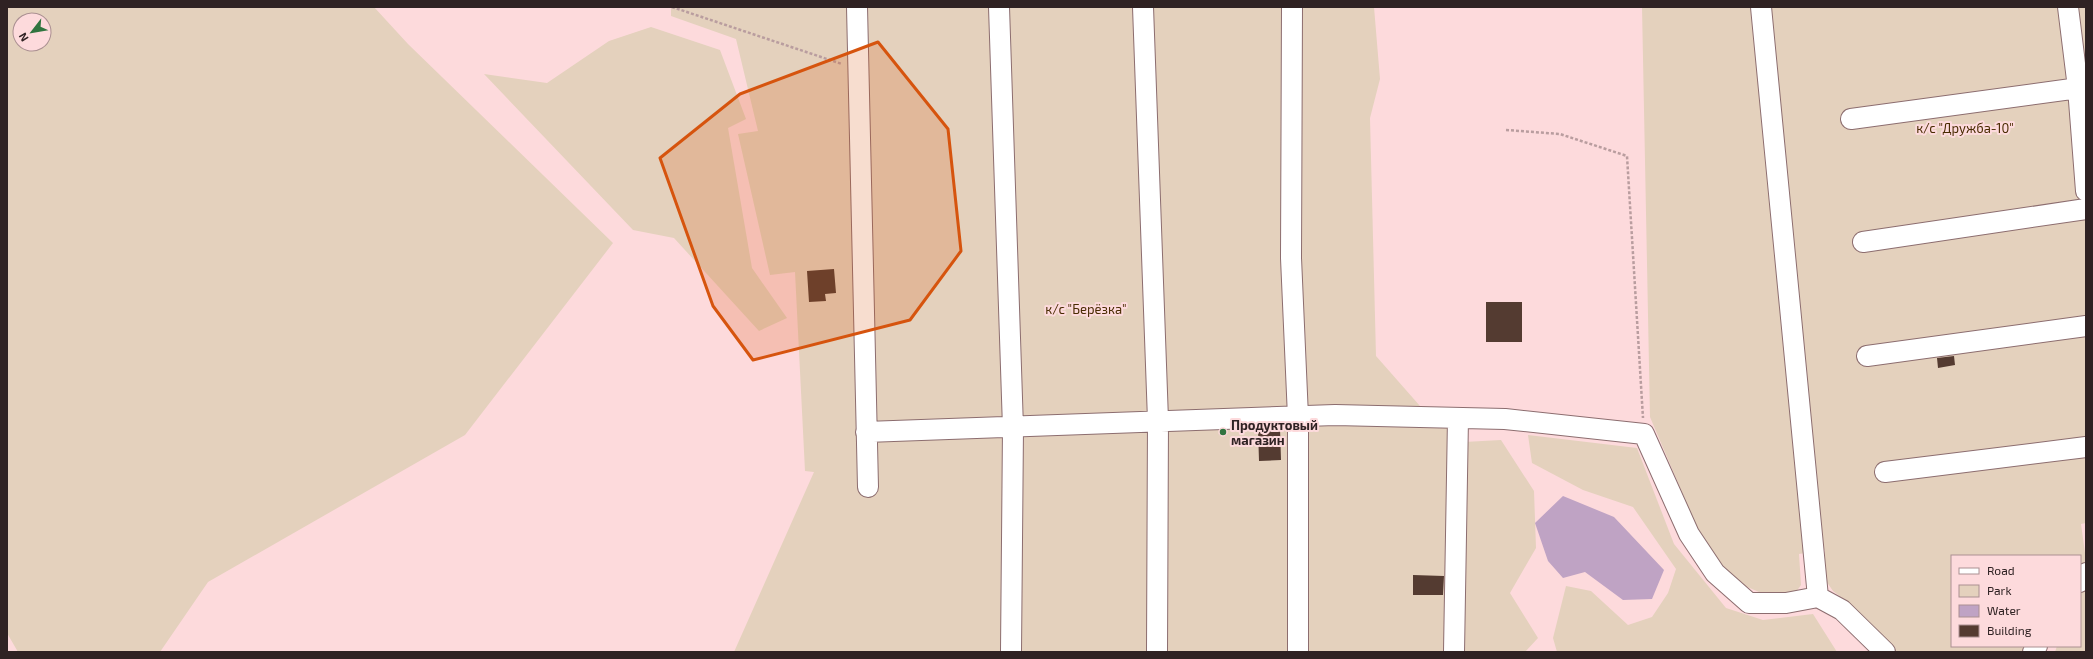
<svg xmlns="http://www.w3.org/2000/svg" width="2093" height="659" viewBox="0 0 2093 659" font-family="'Exo 2',sans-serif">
<rect width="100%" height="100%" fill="#fddadc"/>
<path fill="#e4d1bd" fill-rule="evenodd" d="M7 7H374L408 44 613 243 465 435 208 582 160 652H18L7 633ZM20 20H44V44H20Z
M671 7H1374L1380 79 1370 118 1376 356 1420 406 1458 412 1464 442 1501 440 1534 491 1536 548 1510 593 1538 638 1525 652H734L814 472 805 471 795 272 770 275 738 134 758 131 736 39 671 16Z
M1642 7H2086V523L2081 524 2086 560 2080 569V556H1952V646H2028L2024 652H1897L1845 600 1833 591 1824 578 1825 550 1799 554 1801 585 1793 596 1766 595 1738 583 1704 544 1650 417Z
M651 27 720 50 746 119 728 128 752 268 787 318 759 331 674 238 633 230 484 74 547 83 609 41Z
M1528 435 1637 448 1674 544 1726 608 1763 620 1813 614 1837 652H1557L1553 638 1566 586 1591 591 1628 625 1652 617 1668 593 1676 569 1633 507 1583 490 1532 463Z
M2086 578V652H2055L2057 646H2080V586Z"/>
<path fill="#bfa3c4" d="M1563 496 1614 517 1664 570 1652 599 1623 600 1585 572 1563 578 1548 561 1535 523Z"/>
<path fill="#543b31" d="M834 269 836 293 825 294 826 301 809 302 807 271Z
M1486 302H1522V342H1486Z
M1954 356 1955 365 1938 368 1937 358Z
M1280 428 1281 460 1259 461 1258 429Z
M1413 575 1444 576 1443 595H1413Z"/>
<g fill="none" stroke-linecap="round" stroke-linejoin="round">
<defs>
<path id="minor" d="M857 7 868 487
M999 7 1013 428 1011 652
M1143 7 1158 420 1157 652
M1292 7 1291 258 1298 417V652
M1761 7 1818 597
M2068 7 2078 88 2086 191
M1851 119 2086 87
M1863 242 2086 209
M1867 356 2086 326
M866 432 1335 415 1505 419 1644 434 1689 534 1715 573 1749 603H1786L1818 597 1842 610 1885 652
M1885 472 2086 447
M2080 582 2086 573
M1454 652 1458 418
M2033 652 2037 646"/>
</defs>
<use href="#minor" stroke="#8c6d6f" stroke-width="22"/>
<path stroke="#b99d9f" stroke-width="2.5" stroke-dasharray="3 2" stroke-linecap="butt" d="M672 7 842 64
M1506 130 1560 134 1627 156 1643 418"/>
<use href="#minor" stroke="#fff" stroke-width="20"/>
</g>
<path fill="#d6540e" fill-opacity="0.2" stroke="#d6540e" stroke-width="3" stroke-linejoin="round" d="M878 42 948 129 961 251 910 320 753 360 713 306 660 158 740 94Z"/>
<circle fill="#30743f" stroke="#fddadc" stroke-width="1.5" cx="1223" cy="432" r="4"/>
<g text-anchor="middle" stroke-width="4" stroke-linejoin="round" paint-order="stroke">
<g font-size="13" fill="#492b02" stroke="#fddadc">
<text x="1965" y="133">к/с "Дружба-10"</text>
<text x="1086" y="314">к/с "Берёзка"</text>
</g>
<g font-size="13" font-weight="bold" fill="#2f2223" stroke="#fddadc" text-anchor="start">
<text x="1231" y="430">Продуктовый<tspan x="1231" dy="15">магазин</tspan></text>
</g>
</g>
<rect width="2093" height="659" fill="none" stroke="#2f2223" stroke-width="16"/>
<rect x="1951" y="555" width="130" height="92" fill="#fddadc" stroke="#ab9092"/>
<rect x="1959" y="568" width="20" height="6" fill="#ffffff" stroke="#ab9092"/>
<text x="1987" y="575" font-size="12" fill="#2f2223">Road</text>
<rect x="1959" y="585" width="20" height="12" fill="#e4d1bd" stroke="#ab9092"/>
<text x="1987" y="595" font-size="12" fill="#2f2223">Park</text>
<rect x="1959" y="605" width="20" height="12" fill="#bfa3c4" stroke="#ab9092"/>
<text x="1987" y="615" font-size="12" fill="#2f2223">Water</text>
<rect x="1959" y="625" width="20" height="12" fill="#543b31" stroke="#ab9092"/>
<text x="1987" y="635" font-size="12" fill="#2f2223">Building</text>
<g transform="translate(32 32) rotate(239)"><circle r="19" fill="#fddadc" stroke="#ab9092"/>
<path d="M0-3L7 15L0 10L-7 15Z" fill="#30743f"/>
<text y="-6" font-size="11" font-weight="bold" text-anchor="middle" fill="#2f2223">N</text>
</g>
</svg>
